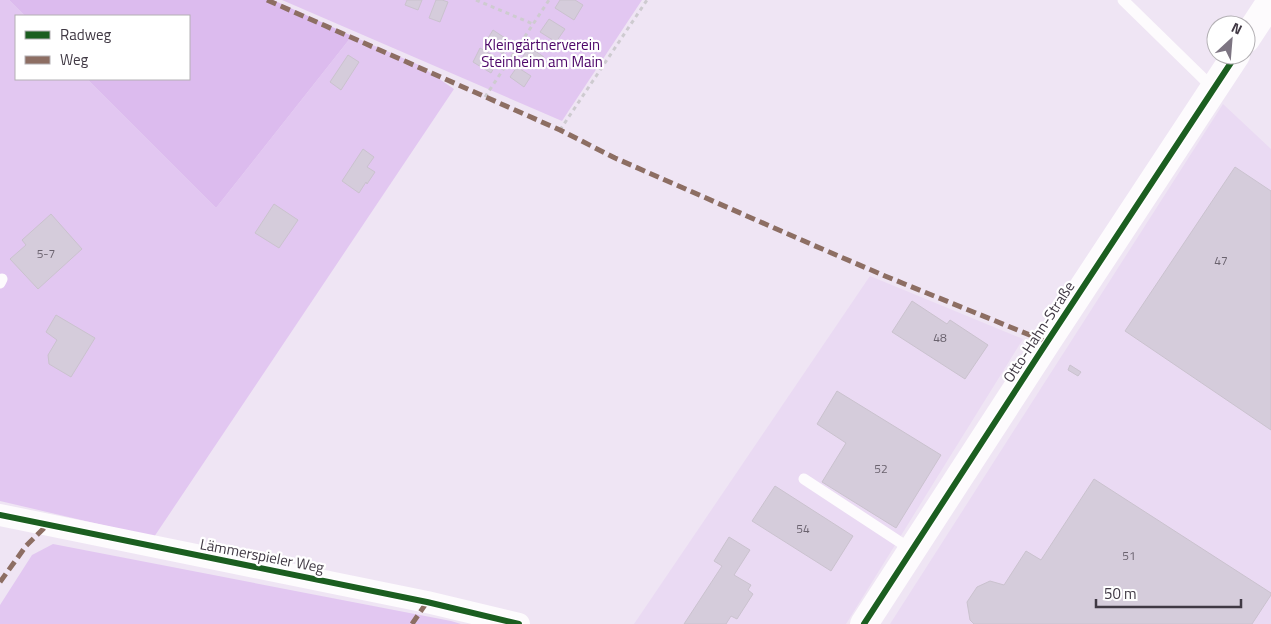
<svg xmlns="http://www.w3.org/2000/svg" width="1271" height="624" viewBox="0 0 1271 624" font-family="'Titillium Web',sans-serif">
<rect width="100%" height="100%" fill="#efe5f4"/>
<path fill="#eadaf3" d="M1223 104 1271 149V624H890Z
M870 276 1023 339 846 624H634Z"/>
<path fill="#e2c7f1" d="M0 0H9L25 16H16V79H87L216 208 352 36 419 65 454 89 154 537 0 501Z
M282 0H642L562 121Z
M53 544 451 621 461 624H0V605L32 555Z"/>
<path fill="#dcbbee" d="M9 0H273L352 36 216 208 87 79H189V16H25Z"/>
<path fill="#d5ccdb" stroke="#cac2ce" d="M407 0H422L418 10 405 5Z
M436 0H442L448 2 440 22 429 18Z
M560 0H575L583 5 574 20 555 8Z
M549 19 565 29 556 42 540 32Z
M493 30 511 42 503 54 485 43Z
M529 47 544 57 537 68 522 58Z
M480 48 499 59 491 73 473 62Z
M348 55 359 62 341 90 330 82Z
M517 67 531 76 524 87 510 77Z
M363 149 374 157 367 167 375 172 367 184 366 182 359 193 342 181Z
M1235 167 1271 191V430L1125 331Z
M274 204 298 220 279 248 255 233Z
M51 214 82 249 38 289 10 259 26 245 22 240Z
M912 301 947 324 950 320 988 345 965 379 892 332Z
M56 315 95 338 71 377 49 364 48 355 57 340 46 332Z
M1070 365 1081 372 1078 376 1068 370Z
M837 391 941 455 896 528 822 482 846 443 817 424Z
M1094 479 1271 593V595L1252 624H974L970 620 967 602 977 587 990 581 1004 585 1026 551 1041 560Z
M775 486 853 536 831 571 752 521Z
M729 537 750 550 734 575 751 585 748 590 753 594 737 619 731 616 726 624H684L722 566 714 561Z"/>
<g fill="none" stroke-linecap="round" stroke-linejoin="round">
<path stroke="#cecbd0" stroke-width="3" stroke-dasharray="4 4" stroke-linecap="butt" d="M476 0 533 24
M485 97 549 0
M560 130 647 0"/>
<path stroke="#fdfbfd" stroke-width="11" d="M1123 0 1214 89
M0 283 2 279
M804 479 912 550"/>
<path stroke="#fdfbfd" stroke-width="22" d="M0 515 427 602 519 624"/>
<path stroke="#fdfbfd" stroke-width="28" d="M1246 39 1271 1
M864 624 1047 342 1236 55"/>
<path stroke="#8d6e63" stroke-width="5" stroke-dasharray="10 5" stroke-linecap="butt" d="M267 0 560 130 615 158 813 245 885 276 1047 342
M0 582 26 546 47 525
M412 624 427 602"/>
<defs>
<path id="cycleway" d="M0 515 427 602 519 624
M864 624 1047 342 1236 55"/>
</defs>
<use href="#cycleway" stroke="#fff" stroke-width="9"/>
<use href="#cycleway" stroke="#1b5e20" stroke-width="6"/>
</g>
<g text-anchor="middle" stroke-width="4.5" stroke-linejoin="round" paint-order="stroke">
<g font-size="12" fill="#6a626e">
<text x="46" y="258">5-7</text>
<text x="1221" y="265">47</text>
<text x="940" y="342">48</text>
<text x="881" y="473">52</text>
<text x="803" y="533">54</text>
<text x="1129" y="560">51</text>
</g>
<g font-size="15" fill="#4c0568" stroke="#fff">
<text x="542" y="50">Kleingärtnerverein<tspan x="542" dy="17">Steinheim am Main</tspan></text>
</g>
<g font-size="15" fill="#403944" stroke="#fff">
<text transform="translate(1039 332) rotate(-57)" y="5">Otto-Hahn-Straße</text>
<text transform="translate(262 556) rotate(11)" y="5">Lämmerspieler Weg</text>
</g>
</g>
<rect x="15" y="15" width="175" height="65" fill="#ffffff" stroke="#b3b0b4"/>
<rect x="25" y="31" width="25" height="8" fill="#1b5e20" stroke="#b3b0b4"/>
<text x="60" y="40" font-size="15" fill="#403944">Radweg</text>
<rect x="25" y="56" width="25" height="8" fill="#8d6e63" stroke="#b3b0b4"/>
<text x="60" y="65" font-size="15" fill="#403944">Weg</text>
<g transform="translate(1231 40) rotate(26)"><circle r="24" fill="#ffffff" stroke="#b3b0b4"/>
<path d="M0-4L9 19L0 12L-9 19Z" fill="#7d7582"/>
<text y="-8" font-size="14" font-weight="bold" text-anchor="middle" fill="#403944">N</text>
</g>
<path d="M1096 599v8h145v-8" fill="none" stroke="#403944" stroke-width="2.5"/>
<text x="1104" y="599" font-size="15" fill="#403944" stroke="#ffffff" stroke-width="4" paint-order="stroke">50 m</text>
</svg>
